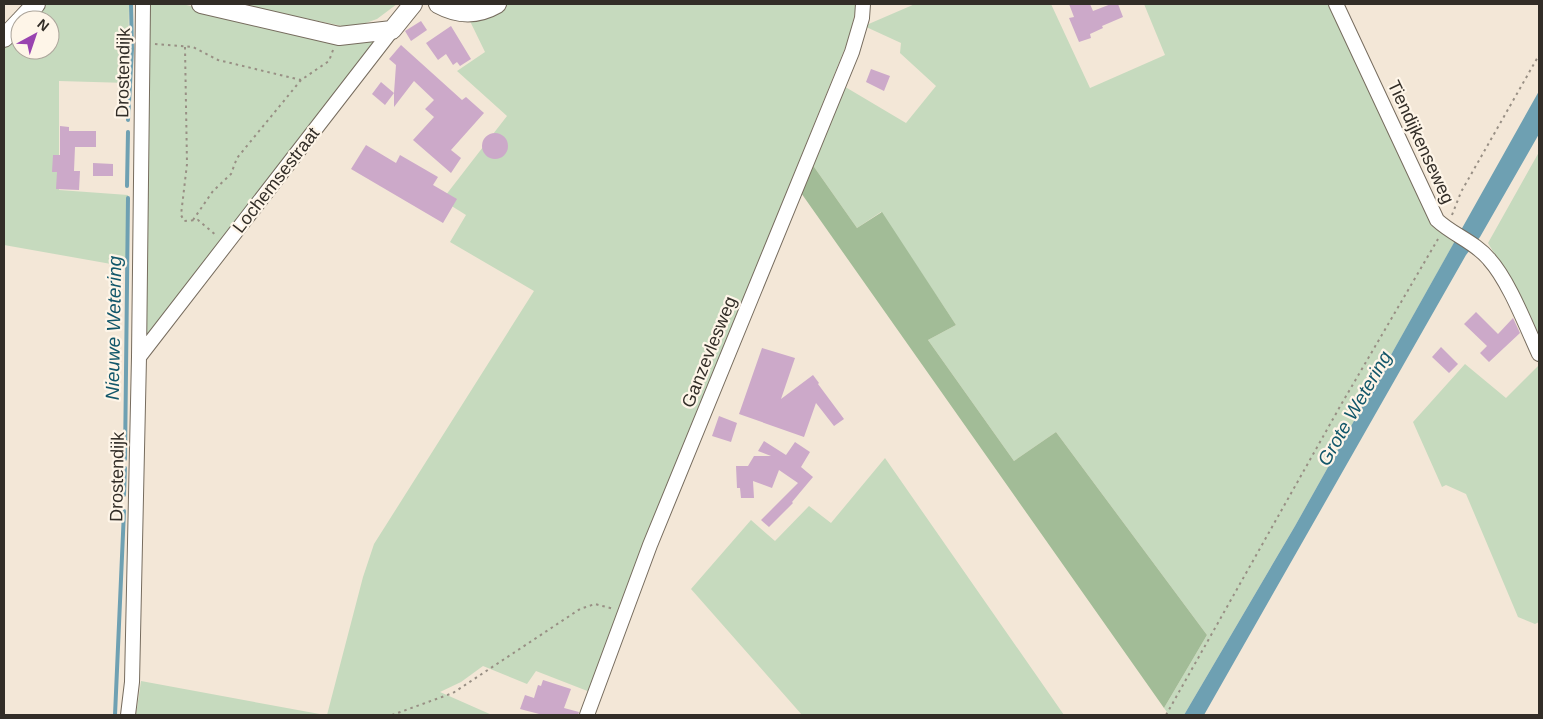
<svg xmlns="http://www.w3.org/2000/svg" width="1543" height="719" viewBox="0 0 1543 719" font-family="Arial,sans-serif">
<rect width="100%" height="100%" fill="#f3e7d7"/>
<path fill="#c6dabe" d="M45 4H129L128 83 59 81V190L128 195V267L4 245V48L20 31V50H50V20H30Z
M148 4H182L328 39 371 37 375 42 141 345Z
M242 4H397L377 19 352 28 241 5Z
M508 4H857L849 38 636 564 590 692 536 671 527 684 483 666 461 682 440 692 492 715H327L363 577 374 544 534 291 450 242 466 215 442 200 507 116 457 71 485 52 468 17Z
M915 4H1051L1090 88 1165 55 1144 4H1330L1441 230 1455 241 1295 526 1184 715H1169L1164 708 1207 635 1056 432 1014 461 928 340 956 325 881 212 857 228 812 164 842 85 906 123 936 86 900 53 901 43 864 26Z
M1539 152V345L1503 268 1488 243Z
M1465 364 1506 398 1538 366 1539 369V622L1535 624 1518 617 1466 494 1446 485 1442 487 1413 422Z
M885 458 1064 715H802L691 589 751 520 775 541 809 506 831 523Z
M141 681 325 715H136Z"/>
<path fill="#a2bc97" d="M812 164 857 228 882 212 956 325 928 340 1014 461 1056 432 1207 635 1164 708 799 190Z"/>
<path fill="#6ea0b2" d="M1539 91V134L1480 237 1466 255 1204 715H1184L1295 526Z"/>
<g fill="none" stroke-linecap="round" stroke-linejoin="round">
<path stroke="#6ea0b2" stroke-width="4" d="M128 120 132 49 131 4
M127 186 128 132
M125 459 128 198
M124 495 125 468
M115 715 124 511"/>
</g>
<path fill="#cca9c9" d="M1069 4H1090L1093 11 1111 4H1118L1123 17 1102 26 1103 28 1090 34 1091 38 1079 42 1069 18 1074 17Z
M421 21 427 30 411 41 405 31Z
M451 26 471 59 460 66 457 62 453 65 446 54 438 60 426 43Z
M401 45 462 100 466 97 484 113 451 150 461 158 451 173 413 140 434 117 425 109 434 100 414 81 394 107V93L385 105 372 94 381 82 394 93 396 65 389 59Z
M871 69 890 76 884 91 866 82Z
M60 126 69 127V131H96V147H75L74 171H80L79 190 56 189 57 172H52L53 155H60Z
M482 146a13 13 0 1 1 26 0a13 13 0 1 1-26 0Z
M366 145 396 163 400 155 438 177 433 185 457 199 443 223 351 169Z
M93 163 113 164V176H93Z
M1476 312 1498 334 1513 318 1520 333 1489 362 1480 353 1487 346 1464 324Z
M1441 347 1458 364 1449 373 1432 357Z
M762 348 795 358 781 399 813 375 819 383 818 384 844 419 834 426 816 403 804 437 739 414Z
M719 416 737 423 731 442 712 436Z
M764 441 786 455 795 442 810 452 801 467 813 477 792 502 793 503 769 527 761 520 798 483 779 470 772 488 753 481 754 498H741L740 488H737L736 466H748L754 456H771L758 451Z
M543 680 571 689 564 708 579 712 578 715H543L520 709 525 695 534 698 538 685 541 686Z"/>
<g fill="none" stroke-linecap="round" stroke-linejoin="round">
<defs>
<path id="minor" d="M1336 4 1437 220C1453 235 1475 242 1489 259 1509 281 1526 326 1539 354
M139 357 392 30
M128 715 132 682 139 357 143 4
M587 715 650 545 852 52 862 18 863 4"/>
<path id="tertiary" d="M201 4 339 36 392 30 413 4
M438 4C458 15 478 15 497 4
M21 20 36 4
M4 38 20 21"/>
</defs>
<use href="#minor" stroke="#766c5e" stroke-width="16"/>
<use href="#tertiary" stroke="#766c5e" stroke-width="20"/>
<path stroke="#988f84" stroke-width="2" stroke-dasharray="2.5 4" stroke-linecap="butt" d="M155 44 193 47 218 60 301 80
M185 47 187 164 181 215 184 221 198 220 217 236
M1452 215 1461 192 1539 55
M193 220 213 191 231 174 237 158 301 80 329 61 333 50
M392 715 453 693 580 609 595 604 614 609
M1166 715 1342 403 1438 239"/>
<use href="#minor" stroke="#fff" stroke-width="14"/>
<use href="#tertiary" stroke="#fff" stroke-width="18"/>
</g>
<g text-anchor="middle" stroke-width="4.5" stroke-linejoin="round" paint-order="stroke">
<g font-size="18" fill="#322d27" stroke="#fef5e8">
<text transform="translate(123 73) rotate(-89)" y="6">Drostendijk</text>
<text transform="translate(1421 142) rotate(65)" y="6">Tiendijkenseweg</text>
<text transform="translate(276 180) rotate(-52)" y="6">Lochemsestraat</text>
<text transform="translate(709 352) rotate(-68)" y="6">Ganzevlesweg</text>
<text transform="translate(117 477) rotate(-89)" y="6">Drostendijk</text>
</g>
<g font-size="19" font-style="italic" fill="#12576a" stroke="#fef5e8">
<text transform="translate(113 328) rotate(-89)" y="7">Nieuwe Wetering</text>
<text transform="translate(1354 408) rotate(-60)" y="7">Grote Wetering</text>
</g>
</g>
<rect width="1543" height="719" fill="none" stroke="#322d27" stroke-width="10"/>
<g transform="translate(35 35) rotate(40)"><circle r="24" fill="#fef5e8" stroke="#aca59b"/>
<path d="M0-4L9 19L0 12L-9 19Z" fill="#9943b0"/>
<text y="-8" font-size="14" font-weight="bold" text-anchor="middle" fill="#322d27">N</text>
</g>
</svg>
